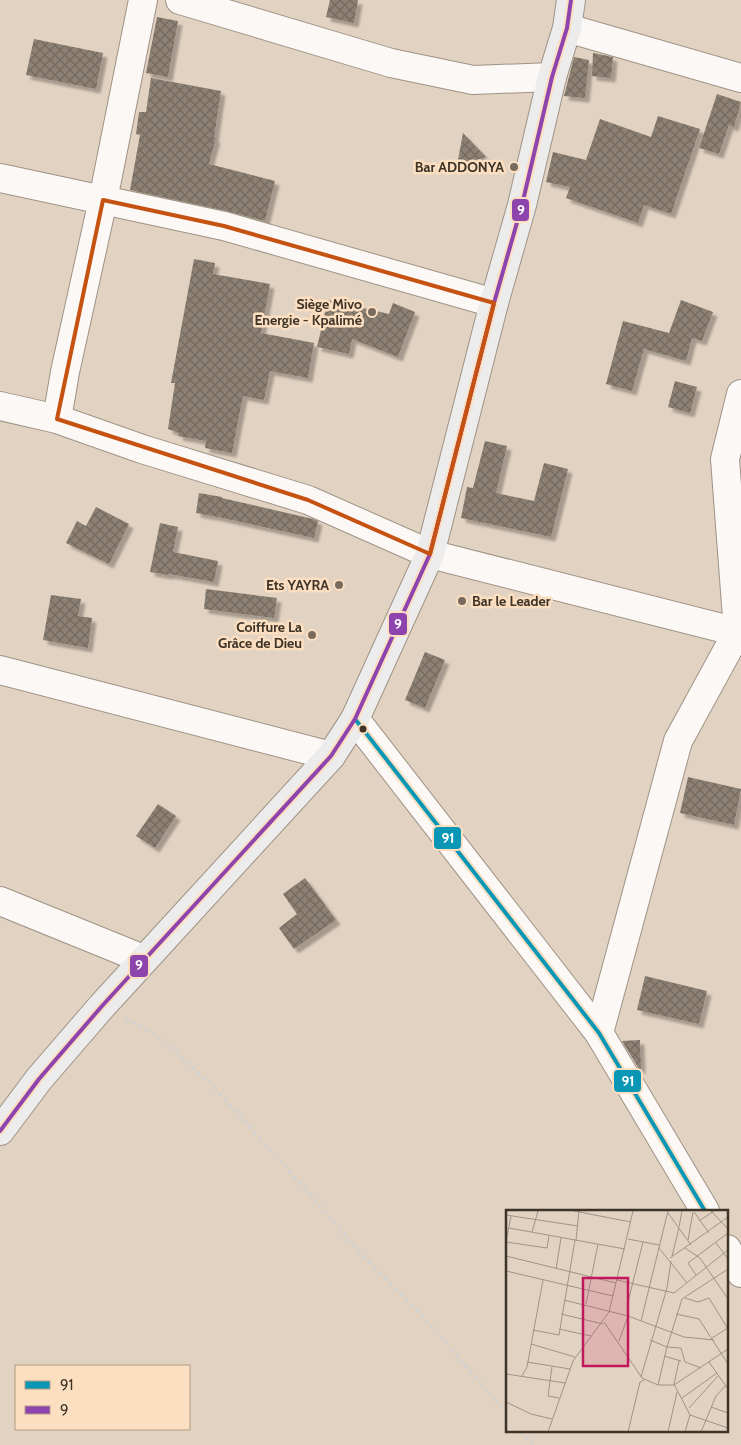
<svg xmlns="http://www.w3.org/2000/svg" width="741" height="1445" viewBox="0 0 741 1445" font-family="Cabin,sans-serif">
<defs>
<pattern id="building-cross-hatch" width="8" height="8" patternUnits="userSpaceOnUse" patternTransform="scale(1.25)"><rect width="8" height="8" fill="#8c8173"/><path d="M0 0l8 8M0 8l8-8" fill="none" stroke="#746a5e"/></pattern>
<filter id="shadow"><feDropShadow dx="4.5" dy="4.5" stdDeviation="1" flood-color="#0004"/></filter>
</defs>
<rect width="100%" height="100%" fill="#e2d2c1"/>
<path fill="url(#building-cross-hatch)" filter="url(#shadow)" d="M330 0H358L354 23 326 17Z
M157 17 178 21 168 77 146 73Z
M34 39 103 53 96 89 26 75Z
M593 53 613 57 611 78 592 76Z
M574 57 589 60 585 98 564 96Z
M151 78 221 91 214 138H216L209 164 275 181 265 221 227 211 130 190 140 135 136 134 139 112H146Z
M717 94 741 102 734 127 729 125 719 154 699 148Z
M658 116 700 129 671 214 644 205 638 223 566 198 570 187 546 182 553 152 586 160 600 119 651 137Z
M463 133 486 157 470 162 458 160Z
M194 259 215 263 213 274 270 284 261 333 314 343 308 378 270 371 264 400 243 396 232 453 205 448 206 441 178 436 179 433 168 429 175 383H171Z
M328 300 389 314 393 303 415 312 398 357 352 339 349 354 317 347Z
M681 300 713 312 702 341 692 338 686 361 644 349 632 391 606 384 623 321 669 333Z
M675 381 697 387 690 413 668 407Z
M485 441 507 446 496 493 534 501 544 463 568 469 551 537 461 518 467 487 473 488Z
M199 493 222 497V498L313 519 318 521 314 538 218 517 196 513Z
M96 507 129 524 109 564 66 543 77 521 86 526Z
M160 523 178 527 173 552 218 561 214 582 169 574 168 575 150 572Z
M206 589 277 598 274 618 204 609Z
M51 595 81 599 78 616 92 618 88 648 43 640Z
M425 652 445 660 425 708 405 700Z
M688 777 741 789 734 825 680 813Z
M158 804 176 816 155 848 136 836Z
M305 878 336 920 294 949 279 928 297 914 283 894Z
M645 976 707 991 699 1024 637 1010Z
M640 1040 641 1069H639L622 1041Z"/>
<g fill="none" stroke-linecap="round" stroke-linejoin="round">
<defs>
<path id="minor" d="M180 0 391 63 473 80 552 77
M567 28 741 78
M0 178 224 226 494 303
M0 406 57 419 142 449 308 500 430 554 741 633
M57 419 65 372 103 200 143 0
M0 670 331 756
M0 901 143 959
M599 1033 678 741 738 631 725 459 741 394"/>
<path id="tertiary" d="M355 719 599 1033 705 1211
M727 1249 741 1273"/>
<path id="secondary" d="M0 1131 39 1079 102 1006 331 756 355 719 430 554 494 303 522 205 552 77 567 28 571 0"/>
</defs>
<use href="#minor" stroke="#9f9386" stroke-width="30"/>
<use href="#tertiary" stroke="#9f9386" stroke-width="30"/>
<use href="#secondary" stroke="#9f9386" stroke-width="30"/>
<path stroke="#d5d1cc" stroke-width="3" stroke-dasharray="5 2.5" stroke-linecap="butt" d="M125 1018 157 1036 211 1084 307 1191 362 1255 428 1322 507 1414
M521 1431 533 1445"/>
<use href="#minor" stroke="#fbf8f6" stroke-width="28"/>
<use href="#tertiary" stroke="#fbf8f6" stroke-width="28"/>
<use href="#secondary" stroke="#edecec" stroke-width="28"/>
<defs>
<path id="bus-1" d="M355 719 599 1033 705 1211"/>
<path id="bus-2" d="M0 1131 39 1079 102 1006 331 756 355 719 430 554 494 303 522 205 552 77 567 28 571 0"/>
</defs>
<use href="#bus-1" stroke="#fcdfc1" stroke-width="8"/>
<use href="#bus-2" stroke="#fcdfc1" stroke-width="8"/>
<use href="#bus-1" stroke="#0997b5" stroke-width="4"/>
<use href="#bus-2" stroke="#8e44ad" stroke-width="4"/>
</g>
<path fill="none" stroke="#c65212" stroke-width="4" stroke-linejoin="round" d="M103 200 224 226 494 303 430 554 308 500 57 419Z"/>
<g fill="#786b5e" stroke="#fcdfc1" stroke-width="2">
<circle cx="514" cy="167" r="5"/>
<circle cx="372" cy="312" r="5"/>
<circle cx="339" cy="585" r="5"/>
<circle cx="462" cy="601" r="5"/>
<circle cx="312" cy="635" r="5"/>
</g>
<circle fill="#3f3428" stroke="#fcdfc1" stroke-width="2" cx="363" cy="729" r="4.5"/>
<g text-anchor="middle" stroke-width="5" stroke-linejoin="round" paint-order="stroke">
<g font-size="14" font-weight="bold" fill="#3f3428" stroke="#fcdfc1" text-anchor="end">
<text x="504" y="172">Bar ADDONYA</text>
<text x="362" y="309">Siège Mivo<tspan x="362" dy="16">Energie - Kpalimé</tspan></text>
<text x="329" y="590">Ets YAYRA</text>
<text x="472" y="606" text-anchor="start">Bar le Leader</text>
<text x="302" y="632">Coiffure La<tspan x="302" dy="16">Grâce de Dieu</tspan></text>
</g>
</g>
<g transform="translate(506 1210)">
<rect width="222" height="222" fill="#e2d2c1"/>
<path fill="none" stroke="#a19384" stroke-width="1" d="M68 1 125 12M205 1 222 19M188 2 203 23M162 3 185 35M0 5 72 16M193 11 208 1M173 17 176 1M3 18 119 39M26 22 32 1M122 29 153 35M70 30 73 1M182 30 187 2M0 32 41 38 43 26M0 32 5 6M210 33 222 49M153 38 181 73M179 38 194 48 222 89M0 46 110 73M166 46 173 18M164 48 222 7M50 59 55 28M0 61 107 86M190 65 182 53 222 23M111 70 168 83 222 40M179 88 192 92 203 88 222 119M58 90 122 106 178 127 208 130M80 94 92 34M55 104 97 114M170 104 193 109 222 154M135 111 162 1M98 112 136 168 152 175H168L222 139M53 119 85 126M27 120 53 125 69 30M206 128 222 118M144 130 161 137 176 89 222 59M113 131 122 106 121 96 137 32M25 134 69 147M161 137 175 138 179 152 195 158M158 146 175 151M173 151 168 174 184 205 222 218M21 152 64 159M203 152 222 179M46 157 42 186 53 188M0 164 59 173M16 166 21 157 37 70M135 167 161 78 165 51M152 175 161 137M176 188 211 163M0 192 25 204 46 209M205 197 222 203M183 198 212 166M42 222 67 151 103 102 127 1M122 222 134 172 138 170M162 222 171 182M179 222 184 205M195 222 210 186 220 175"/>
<path fill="#c2185b" fill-opacity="0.15" stroke="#c2185b" stroke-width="2.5" d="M77 68H122V156H77Z"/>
<rect width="222" height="222" fill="none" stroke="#3f3428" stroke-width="2.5"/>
</g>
<g stroke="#fcdfc1" stroke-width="2">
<rect x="511" y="198" width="19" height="24" rx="5" fill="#8e44ad"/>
<rect x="388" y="612" width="20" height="24" rx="5" fill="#8e44ad"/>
<rect x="433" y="826" width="29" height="24" rx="5" fill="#0997b5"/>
<rect x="129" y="954" width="20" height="24" rx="5" fill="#8e44ad"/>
<rect x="613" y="1069" width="29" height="24" rx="5" fill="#0997b5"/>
</g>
<g font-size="14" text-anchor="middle" font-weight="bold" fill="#fff">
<text x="521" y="215">9</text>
<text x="398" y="629">9</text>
<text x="448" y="843">91</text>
<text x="139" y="970">9</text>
<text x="628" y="1086">91</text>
</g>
<rect x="15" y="1365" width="175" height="65" fill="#fcdfc1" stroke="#b09b84"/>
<rect x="25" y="1381" width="25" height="8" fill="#0997b5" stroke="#b09b84"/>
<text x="60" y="1390" font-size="15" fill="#3f3428">91</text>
<rect x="25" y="1406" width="25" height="8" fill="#8e44ad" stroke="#b09b84"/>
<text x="60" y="1415" font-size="15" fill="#3f3428">9</text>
</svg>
